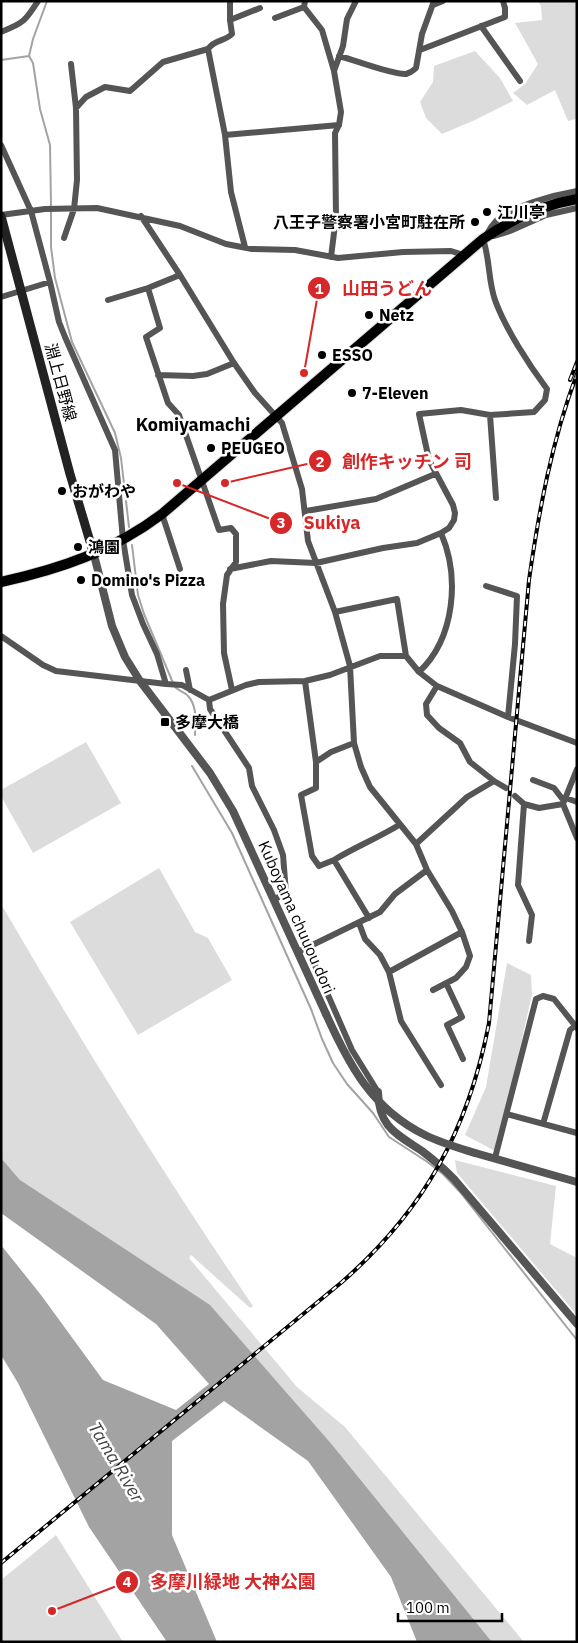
<svg xmlns="http://www.w3.org/2000/svg" width="578" height="1643" viewBox="0 0 578 1643" font-family="'IBM Plex Sans','Noto Sans JP',sans-serif">
<rect width="100%" height="100%" fill="#fff"/>
<path fill="#dcdcdc" d="M538 1H577L576 119 568 121 555 90 527 105 513 93 525 84 538 64 515 23 542 20 541 6Z
M475 51 500 78 513 101 475 120 442 134 426 118 420 102 433 82 434 66Z
M86 742 121 803 33 853 1 796V790Z
M159 868 195 932 208 938 232 980 138 1035 70 922Z
M1 904C81 1041 164 1175 253 1306L250 1308 191 1255 189 1258 297 1387 345 1427 524 1642H492L334 1447 20 1180 1 1158Z
M507 963 531 975 532 994 497 1152 465 1135 486 1087Z
M455 1160 556 1186 550 1244 577 1258V1315L457 1173Z
M56 1535 123 1642H1V1580Z"/>
<path fill="#a3a3a3" d="M1 1158 20 1180 210 1305 334 1447 492 1642H417L391 1577 308 1461 224 1401 172 1441V1535L217 1642H167L89 1527 18 1383 1 1355V1245L41 1295 103 1380 176 1410 209 1384 156 1324 1 1213Z"/>
<g fill="none" stroke-linecap="round" stroke-linejoin="round">
<path stroke="#a3a3a3" stroke-width="2" d="M29 56 33 63 40 109 50 145 51 206
M29 56 33 39 47 1
M1 60 29 56
M51 211V247L55 278 72 342 115 433 121 458 129 527
M132 545 138 595 144 614 173 683
M175 687C179 691 185 692 188 696 198 707 195 722 195 735
M192 766 232 833 311 1009 322 1039 333 1063 347 1084 373 1113 389 1137 426 1161 443 1174 460 1192 577 1340"/>
<defs>
<path id="primary" d="M1 582C60 569 113 551 162 514L483 239C512 219 542 205 577 199"/>
</defs>
<use href="#primary" stroke="#dbdbdb" stroke-width="12"/>
<path stroke="#555" stroke-width="6" d="M305 1 304 7 322 30 334 71
M433 5 443 1
M275 18 304 7
M230 20 260 8
M481 26 520 81
M1 32C24 23 25 21 38 1
M208 49 225 135 231 192 245 247
M420 50 505 17V8L503 1
M339 56C355 60 392 75 406 74 410 73 413 71 416 68L422 34 434 1
M76 108 86 97 105 87 130 91 163 62 208 49C215 39 224 42 232 34L230 20V1
M225 135 339 125
M1 145 31 211 50 282
M1 215 45 209 97 208 180 226 226 244 252 249 295 250 338 258 403 252 451 251 464 255
M141 216 180 275 234 363 255 393 282 423 302 489 308 541 335 612 350 666 354 743 361 767 370 787 416 844 427 870 452 911 462 932 470 956 466 967 456 978 433 990
M487 234C489 230 492 225 496 221 512 206 554 195 577 191
M494 236 510 231 546 215 577 208
M64 238 74 209 77 180 76 108 71 64
M331 257 336 217 335 133 339 125 341 112 334 71 343 46 347 19 356 1
M148 288 160 328 146 337 168 403 179 415 219 530 231 528 236 534V562L227 575 223 604 224 653 232 690
M1 297 50 282 59 322 65 337 115 450 123 540 132 595 143 624 157 654 166 684 56 671 43 665 1 636
M108 300 148 288 180 275
M158 375 193 376 207 374 234 363
M490 415 496 498
M306 511 376 499 435 474
M162 514 180 569
M230 569 271 561 316 563 383 548 417 543 441 533 449 528 454 520 455 513 453 505 429 460 419 414 461 410 490 415 534 412 545 400 547 389C529 365 505 328 495 300 488 280 490 259 483 239
M486 586 517 596 515 644 508 717
M335 612 397 599 406 656
M186 670 190 690
M419 672C455 638 460 577 441 533
M305 681 316 762
M166 684 182 685 209 700 246 685 259 682 305 681 330 675 380 656H406L419 672 437 686 508 717 577 743
M437 686 426 704 427 715 439 728 460 743 470 762 494 781 506 788
M209 700 210 709 249 768 252 786 274 830 283 855 286 893 275 899
M354 743 331 752 316 762V788L301 795 312 856 319 866 334 860 369 918
M533 780 554 788 564 801
M515 796 524 804
M566 798 577 802
M563 804 577 838
M416 844 467 797 494 781
M334 860C355 847 378 838 399 825
M359 923 365 939 380 955 389 972 401 1021 441 1085
M529 941 532 915 518 885 524 804 539 808 563 804 577 769
M307 947 352 1050 378 1092
M298 952 380 912 395 894 427 870
M389 972 462 932
M446 983 462 1017 447 1025 463 1059
M507 1114 577 1133
M543 1124 570 1030 575 1026
M495 1158 536 999 543 996 554 999 577 1028"/>
<path stroke="#555" stroke-width="8" d="M94 555 112 626 125 657 140 681 210 773 233 811 326 1014
M378 1092C379 1127 395 1133 422 1151 434 1160 444 1169 454 1179L577 1324
M475 1153 577 1182"/>
<path stroke="#222" stroke-width="9" d="M1 216 70 474 94 555"/>
<use href="#primary" stroke="#000" stroke-width="10"/>
<defs>
<path id="rail" d="M570 380 577 362
M1 1563 342 1282C424 1210 468 1131 489 1023L529 580C539 510 552 440 577 374"/>
</defs>
<use href="#rail" stroke="#000" stroke-width="4"/>
<use href="#rail" stroke="#fff" stroke-width="2" stroke-dasharray="5.5" stroke-linecap="butt"/>
<path stroke="#555" stroke-width="8" d="M326 1014C349 1065 372 1109 425 1135 441 1143 459 1148 475 1153"/>
</g>
<g fill="#000" stroke="#fff" stroke-width="2">
<circle cx="487" cy="212" r="5"/>
<circle cx="475" cy="222" r="5"/>
<circle cx="369" cy="315" r="5"/>
<circle cx="322" cy="355" r="5"/>
<circle cx="352" cy="393" r="5"/>
<circle cx="211" cy="448" r="5"/>
<circle cx="62" cy="491" r="5"/>
<circle cx="78" cy="547" r="5"/>
<circle cx="81" cy="580" r="5"/>
<rect x="160" y="717" width="10" height="10" rx="2.5"/>
</g>
<g text-anchor="middle" stroke-width="5" stroke-linejoin="round" paint-order="stroke">
<g font-size="16" font-weight="bold" fill="#000" stroke="#fff" text-anchor="start">
<text x="497" y="218">江川亭</text>
<text x="465" y="228" text-anchor="end">八王子警察署小宮町駐在所</text>
<text x="379" y="321">Netz</text>
<text x="332" y="361">ESSO</text>
<text x="362" y="399">7-Eleven</text>
<text x="221" y="454">PEUGEO</text>
<text x="72" y="497">おがわや</text>
<text x="88" y="553">鴻園</text>
<text x="91" y="586">Domino's Pizza</text>
<text x="175" y="728">多摩大橋</text>
</g>
<g font-size="16" fill="#000" stroke="#fff">
<text transform="translate(61 382) rotate(75)" y="6">淵上日野線</text>
<text transform="translate(297 917) rotate(66)" y="6">Kuboyama chuuou dori</text>
</g>
<g font-size="18" font-weight="bold" fill="#000" stroke="#fff">
<text x="193" y="431">Komiyamachi</text>
</g>
<g font-size="18" font-style="italic" fill="#444" stroke="#fff">
<text transform="translate(116 1462) rotate(59)" y="6">Tama River</text>
</g>
</g>
<path fill="none" stroke="#d62828" stroke-width="2" d="M304 373L319 288M225 483L320 461M177 483L281 523M52 1611L127 1582"/>
<g fill="#d62828" stroke="#fff" stroke-width="2">
<circle cx="304" cy="373" r="5"/>
<circle cx="225" cy="483" r="5"/>
<circle cx="177" cy="483" r="5"/>
<circle cx="52" cy="1611" r="5"/>
<circle cx="319" cy="288" r="12"/>
<circle cx="320" cy="461" r="12"/>
<circle cx="281" cy="523" r="12"/>
<circle cx="127" cy="1582" r="12"/>
</g>
<g font-size="15" text-anchor="middle" font-weight="bold" fill="#fff">
<text x="319" y="294">1</text>
<text x="320" y="467">2</text>
<text x="281" y="528">3</text>
<text x="127" y="1587">4</text>
</g>
<g font-size="18" text-anchor="middle" font-weight="bold" fill="#d62828" stroke="#fff" stroke-width="5" stroke-linejoin="round" paint-order="stroke">
<text x="387" y="295">山田うどん</text>
<text x="407" y="468">創作キッチン 司</text>
<text x="332" y="529">Sukiya</text>
<text x="233" y="1588">多摩川緑地 大神公園</text>
</g>
<rect width="578" height="1643" fill="none" stroke="#000000" stroke-width="5"/>
<path d="M398 1613v8h104v-8" fill="none" stroke="#000000" stroke-width="2.5"/>
<text x="406" y="1613" font-size="15" fill="#000000" stroke="#ffffff" stroke-width="4" paint-order="stroke">100 m</text>
</svg>
